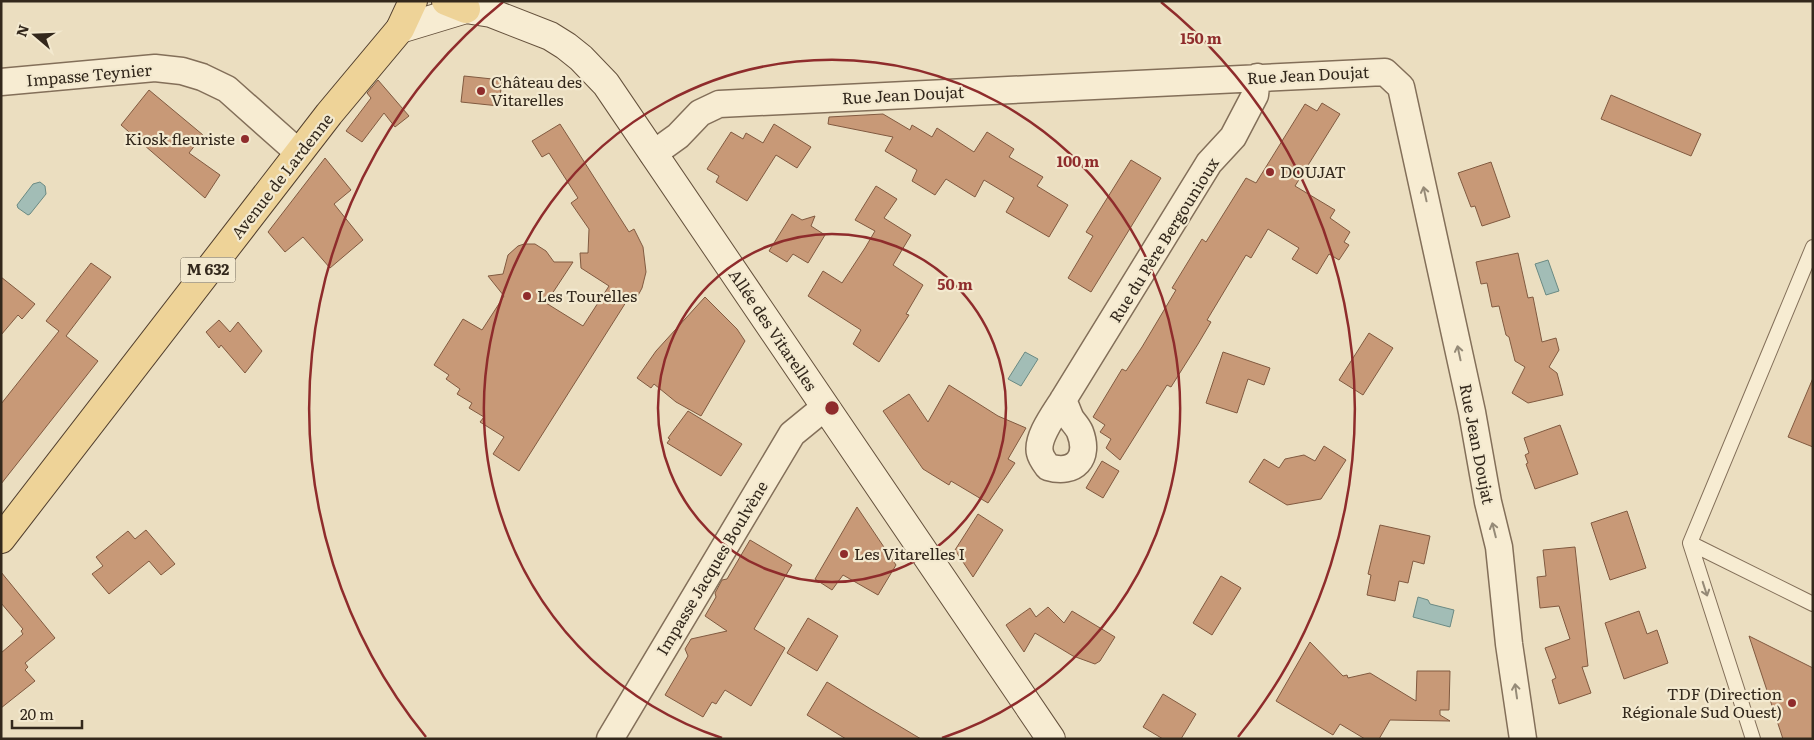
<svg xmlns="http://www.w3.org/2000/svg" width="1814" height="740" viewBox="0 0 1814 740" font-family="Literata,serif">
<rect width="100%" height="100%" fill="#ebdec0"/>
<path fill="#a2bdb6" stroke="#6a8a83" d="M40 182 45 186 46 194 30 214 28 215 18 208 17 205 33 184Z
M1548 260 1559 291 1546 295 1535 264Z
M1025 352 1038 359 1021 386 1008 379Z
M1418 597 1428 600 1430 604 1454 610 1450 627 1413 617Z"/>
<path fill="#c89977" stroke="#815a40" d="M464 76 502 80 499 106 461 102Z
M378 80 409 116 395 127 384 113 362 142 346 131 371 98 367 93Z
M149 90 203 135 189 153 220 175 205 198 121 125Z
M1611 95 1701 134 1691 156 1601 119Z
M1322 103 1340 114 1295 186 1335 210 1330 218 1350 232 1344 242 1349 245 1339 260 1329 254 1317 274 1292 259 1299 248 1268 229 1251 258 1246 255 1207 320 1211 322 1198 344 1171 387 1167 385 1120 460 1106 448 1111 439 1100 432 1105 425 1093 417 1122 369 1126 371 1142 347 1176 290 1172 288 1202 239 1206 242 1246 178 1256 183 1305 104 1317 111Z
M883 114 910 130 912 125 932 137 937 128 974 152 987 132 1014 149 1009 157 1043 177 1037 186 1068 205 1049 237 1006 212 1014 198 984 180 975 197 946 179 935 195 912 181 917 170 885 151 893 137 828 124 829 117Z
M560 124 629 232 634 229 643 247 646 272 642 288 634 303 628 299 519 471 493 454 504 437 480 422 484 417 469 408 472 403 457 394 460 389 446 379 449 375 434 365 463 319 482 330 504 296 488 276 503 274 508 255 518 246 524 244H535L546 251 554 262H573L546 303 583 326 609 286 581 268 580 253H588L589 229 571 203 578 198 549 153 542 157 532 141Z
M774 124 811 147 797 168 776 155 747 201 716 182 719 176 707 169 731 132 743 139 746 133 763 143Z
M325 158 351 190 334 204 363 240 330 268 303 237 285 252 268 232Z
M1131 160 1161 178 1091 292 1068 278 1093 236 1086 232Z
M1491 162 1510 217 1482 226 1475 206 1471 207 1458 173Z
M876 186 897 199 884 218 911 235 893 265 923 285 906 314 909 315 879 362 853 344 861 330 808 296 823 271 842 283 865 248 875 231 855 220Z
M792 214 802 220 815 216 811 226 825 235 808 263 793 254 787 262 769 251Z
M1518 253 1528 298 1533 297 1542 342 1556 338 1559 350 1549 367 1557 373 1563 395 1528 403 1512 393 1525 367 1515 361 1509 337 1506 335 1499 306 1492 307 1487 283 1481 284 1476 262Z
M91 263 111 277 66 336 98 361 1 484V404L59 331 46 321Z
M1 277 35 304 22 319 18 315 1 335Z
M705 297 737 329 745 341 701 416 676 402 654 384 651 388 637 378 656 351Z
M219 320 230 332 238 322 262 351 245 373 221 345 219 348 206 332Z
M1369 333 1393 348 1363 395 1339 380Z
M1223 352 1270 368 1264 385 1248 379 1237 413 1206 403Z
M1813 378V447L1788 437Z
M949 385 998 416 1026 428 1008 459 1015 463 988 503 951 481 949 485 923 469 883 411 909 394 928 422Z
M688 411 742 444 721 476 667 443 670 439 668 438Z
M1560 425 1578 474 1535 489 1526 464 1528 463 1525 455 1529 453 1524 438Z
M1324 446 1346 460 1321 499 1287 505 1249 482 1264 459 1279 468 1285 459 1304 455 1315 461Z
M1102 461 1119 471 1103 498 1086 488Z
M857 507 896 565 878 595 843 575 832 590 815 579Z
M1627 511 1646 568 1610 580 1591 523Z
M978 514 1003 530 973 577 955 550Z
M1380 525 1430 536 1424 564 1413 561 1408 583 1399 581 1395 601 1367 595 1371 575 1368 574Z
M146 530 175 564 161 575 149 561 109 594 92 574 103 566 96 557 128 531 135 539Z
M750 540 792 565 754 629 785 648 751 706 725 690 716 704 712 702 703 717 665 695 688 656 685 649 691 639 727 631 705 616 716 597 715 593 722 580 727 579Z
M1575 547 1588 666 1582 667 1591 693 1559 704 1552 680 1556 678 1545 648 1570 639 1559 606 1540 608 1537 577 1546 576 1543 550Z
M1 572 55 638 25 663 28 667 25 670 35 681 1 708V653L23 634 21 631 23 629 1 603Z
M1221 576 1241 588 1212 635 1193 623Z
M1048 607 1064 623 1072 611 1115 637 1100 661 1095 664 1073 656 1035 633 1024 652 1006 625 1030 608 1036 617Z
M1639 611 1647 634 1657 630 1668 663 1624 679 1605 623Z
M808 618 838 636 817 671 787 653Z
M1749 636 1813 668V739H1783Z
M1310 642 1343 676 1347 675 1348 678 1370 673 1416 701 1417 671H1450L1449 710H1440V715L1450 721 1390 720 1379 739H1365L1340 724 1333 735 1276 701Z
M827 682 869 708 921 739H846L807 715Z
M1163 694 1196 714 1181 739H1163L1143 727Z"/>
<g fill="none" stroke-linecap="round" stroke-linejoin="round">
<defs>
<path id="service" d="M1813 247 1690 543 1813 604
M1690 543 1753 739"/>
<path id="minor" d="M1 82 155 68 182 71 202 77 227 89 299 153
M653 154 678 136 700 113 719 104 1385 72 1401 87 1472 412 1488 502 1499 547 1509 644 1523 739
M1063 400C1066 406 1068 413 1071 419 1074 423 1078 427 1080 432 1090 458 1075 475 1048 467 1045 463 1041 458 1040 453 1036 438 1055 413 1063 400L1209 163 1233 137 1255 95 1257 77
M610 739 792 434 825 407"/>
<path id="secondary" d="M400 29 466 9 491 13 550 36 566 46 581 58 606 84 1051 739"/>
<path id="primary" d="M446 1 466 9
M1 539 329 114 400 29 413 1"/>
</defs>
<use href="#service" stroke="#836f59" stroke-width="16"/>
<use href="#minor" stroke="#836f59" stroke-width="29"/>
<use href="#secondary" stroke="#65513c" stroke-width="30"/>
<use href="#primary" stroke="#513e2d" stroke-width="30"/>
<use href="#service" stroke="#f7ecd2" stroke-width="14"/>
<use href="#minor" stroke="#f7ecd2" stroke-width="26"/>
<use href="#secondary" stroke="#f7ecd2" stroke-width="28"/>
<use href="#primary" stroke="#eed398" stroke-width="28"/>
</g>
<defs><path id="oneway-shaft" d="M-6 0H5M1.5-3L5.5 0L1.5 3" fill="none" stroke-width="1.6" stroke-linecap="round" stroke-linejoin="round" transform="scale(1.25)"/></defs>
<g stroke="#958a77">
<use href="#oneway-shaft" transform="translate(1425 194) rotate(-102)"/>
<use href="#oneway-shaft" transform="translate(1459 353) rotate(-102)"/>
<use href="#oneway-shaft" transform="translate(1494 530) rotate(-104)"/>
<use href="#oneway-shaft" transform="translate(1705 589) rotate(72)"/>
<use href="#oneway-shaft" transform="translate(1516 691) rotate(-98)"/>
</g>
<g fill="none" stroke="#8f2c2c" stroke-width="2.5">
<circle cx="832" cy="408" r="174"/>
<path d="M722 738A348 348 0 1 1 942 738"/>
<path d="M426 737A522 522 0 0 1 503 2M1161 2A522 522 0 0 1 1238 737"/>
</g>
<g fill="#8f2c2c" stroke="#f3e9cf" stroke-width="2">
<circle cx="481" cy="91" r="5"/>
<circle cx="245" cy="139" r="5"/>
<circle cx="1270" cy="172" r="5"/>
<circle cx="527" cy="296" r="5"/>
<circle cx="844" cy="554" r="5"/>
<circle cx="1792" cy="703" r="5"/>
</g>
<g text-anchor="middle" stroke-width="4.5" stroke-linejoin="round" paint-order="stroke">
<rect fill="#f3e9cf" stroke="#6d6252" stroke-width="1" x="180.5" y="257.5" width="55" height="25" rx="4"/>
<g font-size="15" font-weight="bold" fill="#33281c">
<text x="208" y="275">M 632</text>
</g>
<g font-size="16" fill="#33281c" stroke="#f3e9cf">
<text transform="translate(89 75) rotate(-5)" y="6">Impasse Teynier</text>
<text transform="translate(1308 75) rotate(-3)" y="6">Rue Jean Doujat</text>
<text transform="translate(903 95) rotate(-3)" y="6">Rue Jean Doujat</text>
<text transform="translate(282 176) rotate(-52)" y="6">Avenue de Lardenne</text>
<text transform="translate(1164 240) rotate(-58)" y="6">Rue du Père Bergounioux</text>
<text transform="translate(773 330) rotate(56)" y="6">Allée des Vitarelles</text>
<text transform="translate(1477 444) rotate(79)" y="6">Rue Jean Doujat</text>
<text transform="translate(712 568) rotate(-59)" y="6">Impasse Jacques Boulvène</text>
</g>
<g font-size="16" fill="#33281c" stroke="#f3e9cf" text-anchor="start">
<text x="491" y="88">Château des<tspan x="491" dy="18">Vitarelles</tspan></text>
<text x="235" y="145" text-anchor="end">Kiosk fleuriste</text>
<text x="1280" y="178">DOUJAT</text>
<text x="537" y="302">Les Tourelles</text>
<text x="854" y="560">Les Vitarelles I</text>
<text x="1782" y="700" text-anchor="end">TDF (Direction<tspan x="1782" dy="18">Régionale Sud Ouest)</tspan></text>
</g>
</g>
<circle cx="832" cy="408" r="8" fill="#8f2c2c" stroke="#f3e9cf" stroke-width="2.5"/>
<g font-size="15" text-anchor="middle" font-weight="bold" fill="#8f2c2c" stroke="#f3e9cf" stroke-width="4.5" stroke-linejoin="round" paint-order="stroke">
<text x="1201" y="44">150 m</text>
<text x="1078" y="167">100 m</text>
<text x="955" y="290">50 m</text>
</g>
<rect width="1814" height="740" fill="none" stroke="#33281c" stroke-width="5"/>
<g transform="translate(35 35) rotate(289)" stroke="#f3e9cf" stroke-width="4" paint-order="stroke">
<path d="M0-4L9 19L0 12L-9 19Z" fill="#33281c"/>
<text y="-8" font-size="14" font-weight="bold" text-anchor="middle" fill="#33281c">N</text>
</g>
<path d="M12 720v8h70v-8" fill="none" stroke="#33281c" stroke-width="2.5"/>
<text x="20" y="720" font-size="15" fill="#33281c" stroke="#f3e9cf" stroke-width="4" paint-order="stroke">20 m</text>
</svg>
